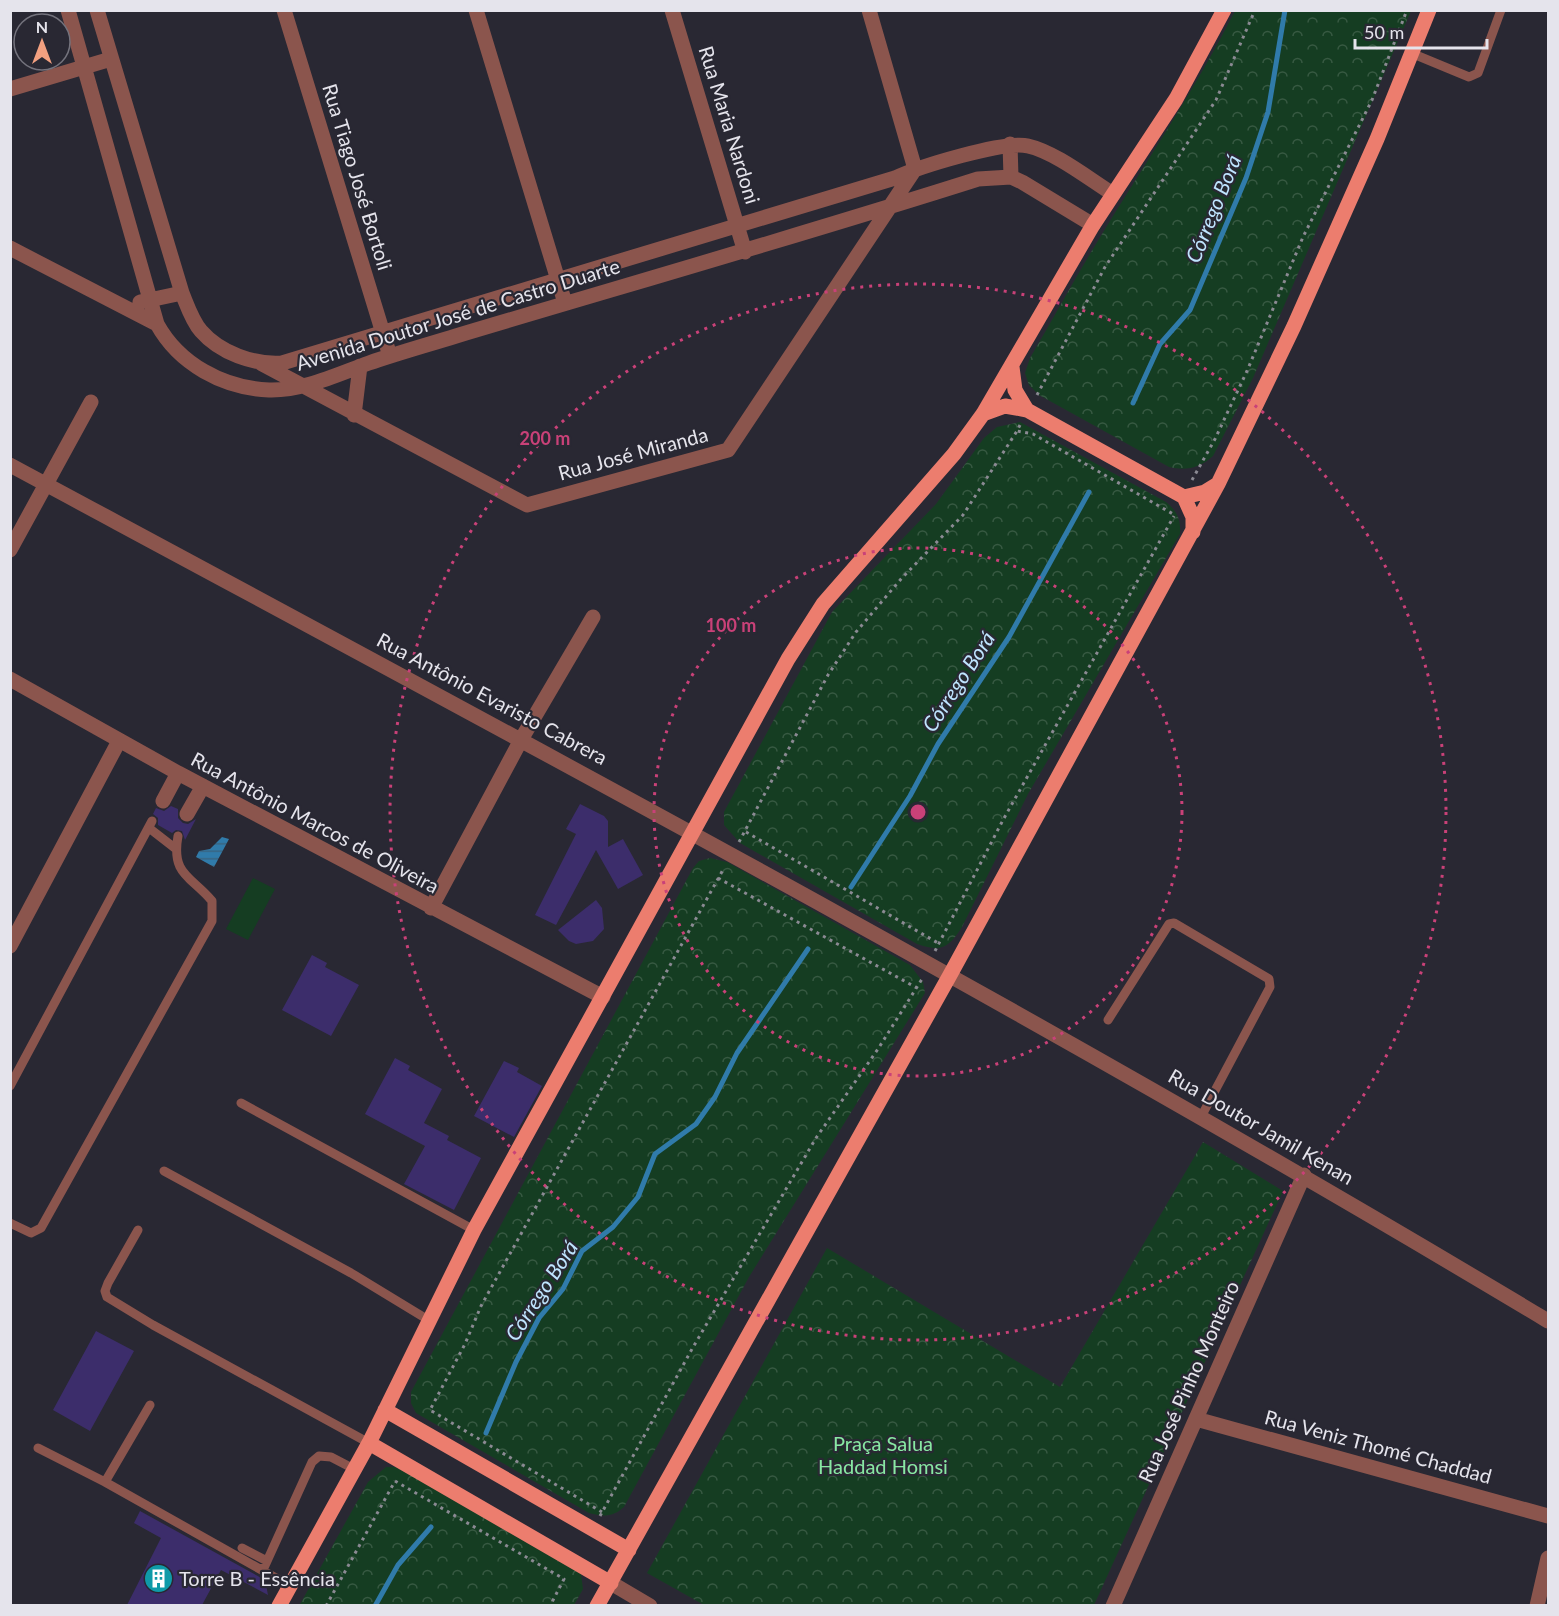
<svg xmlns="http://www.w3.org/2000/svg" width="1559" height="1616" viewBox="0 0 1559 1616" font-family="Lato,sans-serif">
<defs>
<pattern id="park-crowns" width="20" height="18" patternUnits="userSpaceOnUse" patternTransform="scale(1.5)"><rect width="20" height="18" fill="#153d22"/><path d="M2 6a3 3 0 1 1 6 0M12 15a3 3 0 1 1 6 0" fill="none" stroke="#375942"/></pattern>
<pattern id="water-rules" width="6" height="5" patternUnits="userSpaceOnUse" patternTransform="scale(1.5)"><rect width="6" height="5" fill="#307baa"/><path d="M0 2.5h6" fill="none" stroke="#386582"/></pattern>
</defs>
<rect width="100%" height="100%" fill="#292833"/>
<path fill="#153d22" d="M253 878 275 889 248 940 226 929Z"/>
<path fill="url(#park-crowns)" d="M1235 11H1411L1253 378 1213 456C1200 468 1186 471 1169 467L1039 395 1029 385 1025 373 1030 358C1053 319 1075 278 1099 239 1145 163 1195 90 1235 11Z
M1020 422 1166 502C1177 511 1181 519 1180 534L1028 794 962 927C948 949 941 952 917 944L740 843 724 825V812L832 612 936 504 984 438 997 427Z
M710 858 727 862 910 965 923 982 925 993 749 1277 624 1507C613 1517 603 1517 589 1513L416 1413 411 1403V1392L693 868 699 861Z
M1203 1142 1283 1191 1094 1605H704L647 1573 827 1248 1060 1387Z
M386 1467H395L405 1472 581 1574 583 1589 574 1605 299 1606 368 1482Z"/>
<path fill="url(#water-rules)" d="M222 837 229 839 214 867 196 857 199 851 210 849Z"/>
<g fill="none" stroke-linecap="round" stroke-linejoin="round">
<path stroke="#307baa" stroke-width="5" d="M1133 403 1160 344 1190 310 1246 178 1268 112 1285 10
M851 887 910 796 938 744 1009 637 1089 492
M486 1433 516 1362 539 1318 563 1289 582 1251 613 1227 638 1197 655 1154 696 1124 715 1097 737 1053 808 949
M375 1606 398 1565 431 1527"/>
</g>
<path fill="#3c2d6b" d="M580 804 604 816 608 821V847L623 839 643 875 618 889 596 850 556 925 535 915 576 834 566 829Z
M171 806 178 809V818L183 823 188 824 196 819 185 840 182 831 176 830 172 833 158 825V818L153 814 156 808 164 811Z
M596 900 602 908 604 929 593 941 576 944 569 941 558 930Z
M312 955 327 963 325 967 359 985 331 1036 282 1010Z
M395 1058 410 1066 408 1070 442 1089 424 1123 449 1136 447 1140 481 1158 454 1210 404 1184 425 1146 365 1114Z
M504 1061 519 1068 517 1072 542 1086 514 1137 474 1116Z
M96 1331 134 1351 90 1431 53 1410Z
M140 1511 265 1580 268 1595 221 1570 202 1605H127L161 1538 134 1523Z"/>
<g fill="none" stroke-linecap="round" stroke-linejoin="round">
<path stroke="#8b8a93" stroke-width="3" stroke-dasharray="3 4.5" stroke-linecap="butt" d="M1037 395 1105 267 1216 100 1255 10
M1020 425 1017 431 1033 434 1173 514
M1192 480 1215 439 1247 371 1303 237 1372 100 1407 10
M746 832 938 943
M739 842 828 675 856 632 901 579 963 515 1017 431
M718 878 917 988
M935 951 1003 820 1174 516
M395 1481 564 1579 550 1606
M602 1512 430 1410 465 1344 481 1306 724 868
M600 1516 692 1349 816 1138 878 1049 922 979
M326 1606 395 1481"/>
<path stroke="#8b554d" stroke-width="9" d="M1411 53 1469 77 1478 73 1501 10
M149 828 176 849
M1108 1020 1169 924 1174 923 1269 979 1270 987 1201 1117
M10 1086 152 821
M241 1103 474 1230
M164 1171 351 1273 430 1321
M10 1223 31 1233 41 1228 212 921V901C191 876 171 875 178 836
M138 1230 108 1283 105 1291 107 1297 153 1325 369 1443
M38 1448 105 1482 290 1586
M105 1482 150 1405
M242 1548 267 1561
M263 1570 312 1462 319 1456 331 1457 354 1469"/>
<path stroke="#8b554d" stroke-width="15" d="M68 10 157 324C179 364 223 388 269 390 303 391 338 374 369 363 398 353 427 345 456 336 630 284 805 234 978 179L1011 177 1022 182 1093 225
M97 10 182 293C187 305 192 321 201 331 220 353 254 365 282 363L895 178C918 167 1005 140 1028 146 1055 152 1089 179 1113 194
M284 10 390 356
M476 10 565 303
M672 10 745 252
M10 89 111 59
M1010 144 1011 177
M10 248 157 324
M140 302 182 293
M262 364 527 505 728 450 915 169 869 10
M354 415 360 366
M10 465C527 743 1045 1019 1548 1321
M10 550 91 402
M10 679 178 773 603 997
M163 801 178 773
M187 814 203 786
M431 908 522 738 593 617
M10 946 119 741
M1196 1419 1548 1516
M611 1583 650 1606
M1113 1606 1304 1175
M1537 1606 1548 1558"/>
<path stroke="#ec7d6e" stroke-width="15" d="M1012 367 1015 390 1027 410
M983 414 1005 406 1027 410 1184 497 1193 517V532
M1184 497 1205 492 1218 484
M385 1410 629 1550
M369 1443 611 1583
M279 1606 369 1443 474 1230 788 659 823 604 954 454 983 414 1093 225 1176 99 1224 10
M597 1606 950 975 1218 484 1294 326 1377 139 1429 10"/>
</g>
<g fill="none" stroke="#c94178" stroke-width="3" stroke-dasharray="3 6">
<circle cx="918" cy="812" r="264"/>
<circle cx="918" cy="812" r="528"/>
</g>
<defs>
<symbol id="building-disc" viewBox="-11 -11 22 22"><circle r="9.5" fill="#0f9aa8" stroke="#292833"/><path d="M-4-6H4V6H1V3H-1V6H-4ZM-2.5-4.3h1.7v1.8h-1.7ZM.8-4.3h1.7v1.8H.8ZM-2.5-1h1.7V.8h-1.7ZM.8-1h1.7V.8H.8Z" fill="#fff"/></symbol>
</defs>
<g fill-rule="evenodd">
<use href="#building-disc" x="142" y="1562" width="33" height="33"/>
</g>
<g text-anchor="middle" stroke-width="4.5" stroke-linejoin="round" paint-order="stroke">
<g font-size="20" fill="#e5e4ec" stroke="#292833">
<text transform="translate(729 125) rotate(73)" y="7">Rua Maria Nardoni</text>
<text transform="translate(357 177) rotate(73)" y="7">Rua Tiago José Bortoli</text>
<text transform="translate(458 315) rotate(-17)" y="7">Avenida Doutor José de Castro Duarte</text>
<text transform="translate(633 454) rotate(-15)" y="7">Rua José Miranda</text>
<text transform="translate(492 699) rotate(28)" y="7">Rua Antônio Evaristo Cabrera</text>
<text transform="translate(315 823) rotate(28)" y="7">Rua Antônio Marcos de Oliveira</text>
<text transform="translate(1261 1127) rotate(30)" y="7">Rua Doutor Jamil Kenan</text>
<text transform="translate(1189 1382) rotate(-66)" y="7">Rua José Pinho Monteiro</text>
<text transform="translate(1378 1447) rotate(15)" y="7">Rua Veniz Thomé Chaddad</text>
</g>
<g font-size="20" fill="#88e8a3" stroke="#292833">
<text x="883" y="1451">Praça Salua<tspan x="883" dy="23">Haddad Homsi</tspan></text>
</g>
<g font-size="20" fill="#e5e4ec" stroke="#292833" text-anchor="start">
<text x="179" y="1586">Torre B - Essência</text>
</g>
<g font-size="21" font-style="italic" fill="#bfe4fe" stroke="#292833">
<text transform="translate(1214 209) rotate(-68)" y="7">Córrego Borá</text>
<text transform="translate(959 682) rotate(-57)" y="7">Córrego Borá</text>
<text transform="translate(542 1291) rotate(-57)" y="7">Córrego Borá</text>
</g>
</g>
<circle cx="918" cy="812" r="9" fill="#c94178" stroke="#292833" stroke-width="3"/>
<g font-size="18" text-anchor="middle" font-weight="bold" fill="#c94178" stroke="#292833" stroke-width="4.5" stroke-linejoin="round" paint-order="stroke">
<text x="545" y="445">200 m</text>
<text x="731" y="632">100 m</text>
</g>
<rect width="1559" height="1616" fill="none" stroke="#e5e4ec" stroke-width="24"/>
<g transform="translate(42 42)"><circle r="28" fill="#292833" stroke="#74737d" stroke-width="1.5"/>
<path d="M0-4.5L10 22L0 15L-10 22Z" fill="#f2a080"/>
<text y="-9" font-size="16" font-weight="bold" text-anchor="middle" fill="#e5e4ec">N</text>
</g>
<path d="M1355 39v9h132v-9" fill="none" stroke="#e5e4ec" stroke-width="3"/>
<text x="1364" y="39" font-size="18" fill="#e5e4ec" stroke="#292833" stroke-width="4.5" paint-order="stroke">50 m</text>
</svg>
